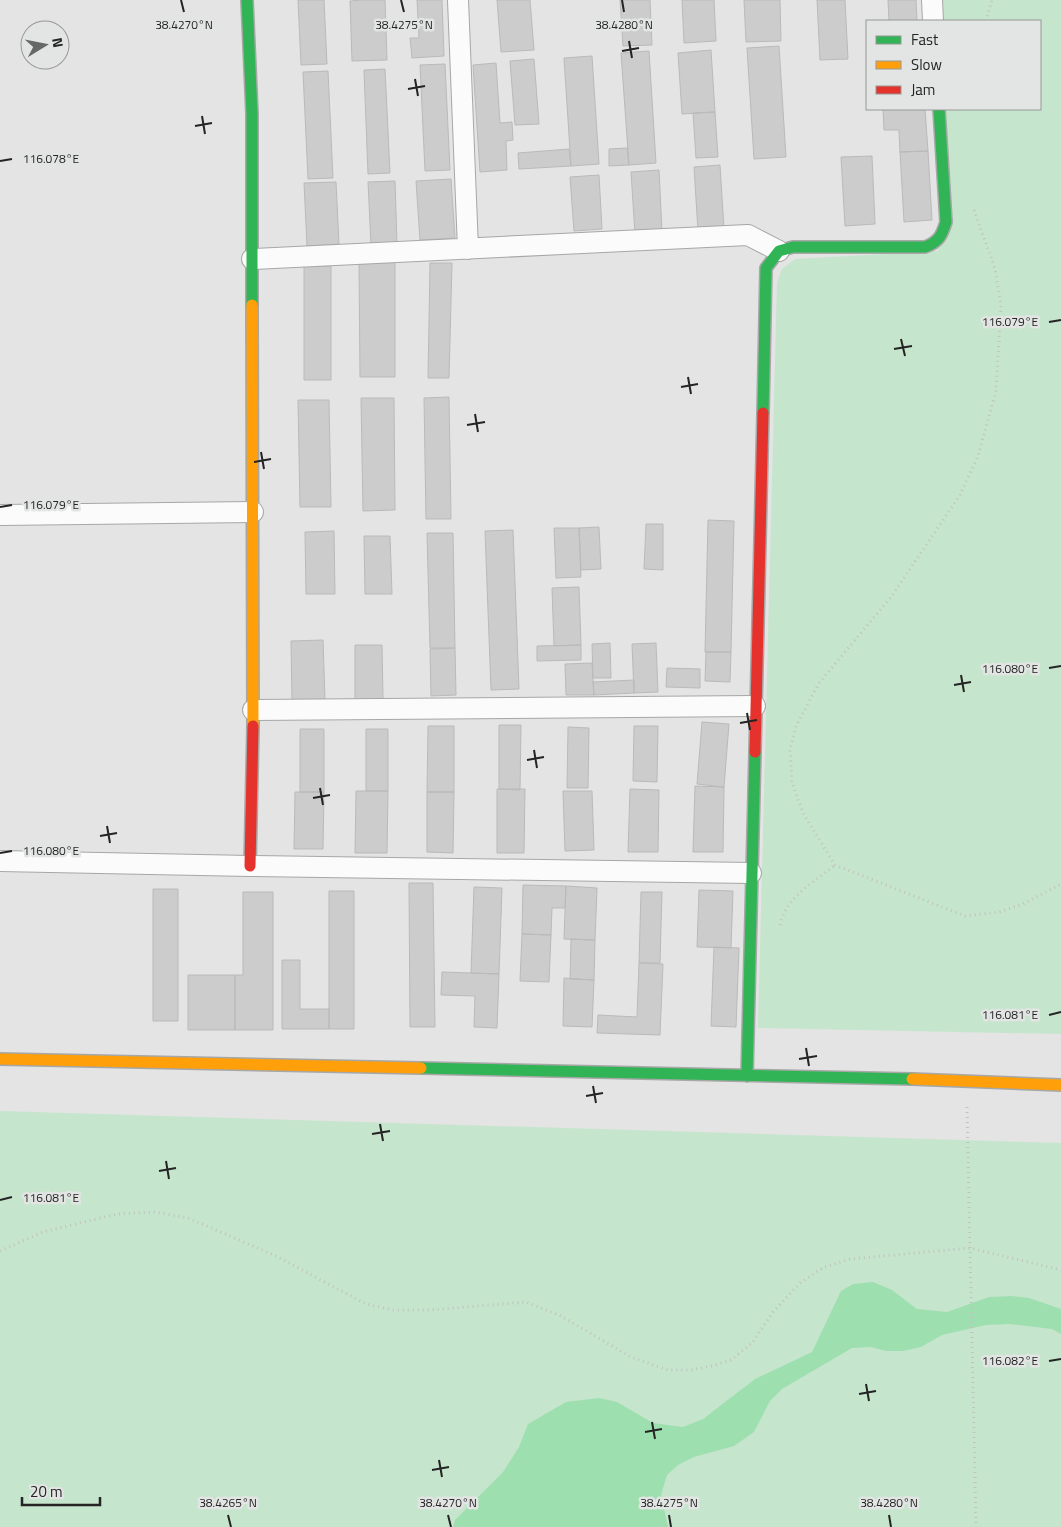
<svg xmlns="http://www.w3.org/2000/svg" width="1061" height="1527" viewBox="0 0 1061 1527" font-family="'Titillium Web',sans-serif">
<rect width="100%" height="100%" fill="#e3e4e3"/>
<path fill="#c6e5cd" d="M938 0H1061V1034L758 1028 777 283 782 269 795 259 938 251 943 109H1040V21H939Z
M0 1111 1061 1143V1527H0Z"/>
<path fill="#9edfb0" d="M873 1282 892 1290 917 1309 947 1312 989 1297 1012 1296 1029 1298 1061 1309V1334L1052 1329 1009 1324 986 1325 942 1335 921 1347 903 1351H886L871 1347 852 1348 782 1389 770 1401 754 1432 734 1446 694 1457 678 1465 667 1475 661 1495 668 1527H453L455 1520 503 1472 519 1447 528 1424 566 1402 599 1398 617 1402 653 1423 683 1427 703 1419 755 1379 812 1352 841 1291 853 1284Z"/>
<path fill="#ccc" stroke="#b9bab9" d="M298 0H324L327 64 301 65Z
M362 0H385L387 60 352 61 350 1Z
M417 0H442L444 56 412 58 410 38H419Z
M497 0H530L534 50 501 52Z
M620 0H650L652 45 623 46Z
M682 0H714L716 41 684 43Z
M744 0H780L781 41 746 42Z
M817 0H845L848 59 820 60Z
M888 0H916L917 21H889Z
M779 46 786 157 754 159 747 48Z
M711 50 715 112 682 114 678 53Z
M649 51 656 163 629 165 621 53Z
M592 56 599 164 571 166 564 58Z
M534 59 539 124 515 125 510 61Z
M496 63 500 123 512 122 513 140 506 141 507 170 480 172 473 65Z
M445 64 450 170 425 171 420 65Z
M385 69 390 173 368 174 364 70Z
M328 71 333 178 308 179 303 72Z
M883 109H925L928 151 900 152 899 130H884Z
M715 112 718 157 696 158 693 113Z
M627 148 629 165 609 166V149Z
M569 149 571 166 519 169 518 153Z
M928 151 932 220 904 222 900 152Z
M872 156 875 224 845 226 841 157Z
M720 165 724 229 698 231 694 167Z
M659 170 662 232 635 234 631 172Z
M599 175 602 229 574 231 570 177Z
M451 179 455 238 420 240 416 181Z
M395 181 397 244 371 245 368 182Z
M336 182 339 244 307 246 304 183Z
M395 260V377H360L359 261Z
M430 263H452L449 378H428Z
M304 266H331V380H304Z
M449 397 451 519H426L424 398Z
M361 398H394L395 510 363 511Z
M298 400H329L331 507H300Z
M708 520 734 521 731 652H705Z
M646 524H663V570L644 569Z
M599 527 601 569 581 570 579 528Z
M554 528H579L581 577 556 578Z
M513 530 519 689 491 690 485 531Z
M334 531 335 594H306L305 532Z
M427 533H453L455 648H430Z
M364 536H390L392 594H365Z
M579 587 581 645 554 646 552 588Z
M323 640 325 699 292 700 291 641Z
M610 643 611 678H593L592 644Z
M656 643 658 692 634 693 632 644Z
M355 645H382L383 699 355 700Z
M581 645V660L537 661V646Z
M455 648 456 695 431 696 430 649Z
M706 652H731L730 682 705 681Z
M592 663 594 695H566L565 664Z
M667 668 700 669V688L666 687Z
M634 680V693L594 695 593 682Z
M702 722 729 724 724 787 697 784Z
M499 725H521L520 790 499 789Z
M428 726H454V792H427Z
M634 726H658L657 782 633 781Z
M568 727 589 728 588 788H567Z
M300 729H324V792H300Z
M366 729H388V791H366Z
M695 786 724 787 723 852H693Z
M497 789H525L524 853H497Z
M630 789 659 790 658 852H628Z
M356 791H388L387 853H355Z
M563 791H592L594 850 565 851Z
M295 792H324L323 849H294Z
M427 792H454L453 853 427 852Z
M409 883H433L435 1027H410Z
M523 885 566 886 565 908H552L551 935 522 934Z
M566 886 597 888 595 940 564 939Z
M474 887 502 888 499 974 471 973Z
M153 889H178V1021H153Z
M699 890 733 891 731 948 697 947Z
M329 891H354V1029H329Z
M243 892H273V1030H235V975H243Z
M641 892H662L660 963H639Z
M522 934 551 935 549 982 520 981Z
M571 939 595 940 594 980 570 979Z
M714 947 739 948 736 1027 711 1026Z
M282 960H300V1009H329V1029H282Z
M639 963 663 964 660 1035 597 1033 598 1015 637 1017Z
M442 972 499 974 497 1028 474 1027 475 996 441 995Z
M188 975H235V1030H188Z
M564 978 594 980 592 1027 563 1026Z"/>
<g fill="none" stroke-linecap="round" stroke-linejoin="round">
<defs>
<path id="street" d="M458 0 468 249
M932 0 933 21
M252 259 748 235 779 251
M0 515 253 512
M253 710 755 706
M0 861 250 866 751 873"/>
<path id="fast" d="M247 0 252 114V305
M763 413 766 268 779 251 793 247H925C939 242 942 235 946 222L939 109
M421 1068 912 1079
M747 1076 755 752"/>
<path id="slow" d="M252 305 253 726
M0 1059 421 1068
M912 1079 1061 1085"/>
<path id="jam" d="M755 752 763 413
M250 866 253 726"/>
</defs>
<use href="#street" stroke="#a6a7a6" stroke-width="22"/>
<use href="#fast" stroke="#a6a7a6" stroke-width="14"/>
<use href="#slow" stroke="#a6a7a6" stroke-width="14"/>
<use href="#jam" stroke="#a6a7a6" stroke-width="14"/>
<path stroke="#c1c2c1" stroke-width="3" stroke-dasharray="1 4" stroke-linecap="butt" d="M986 21 992 0
M974 210 995 269 1001 305 996 391 978 456 960 495 891 597 819 683 796 726 790 750 792 783 803 813 835 865 965 916 999 912 1023 904 1061 884
M780 925C786 897 814 882 835 865
M967 1107 976 1527
M0 1251 43 1232 117 1214 155 1212 188 1218 276 1256 366 1304 393 1310H429L526 1302 561 1316 631 1357 668 1370H691L712 1366 731 1360 752 1343 773 1312 800 1283 824 1267 850 1259 970 1248 1061 1270"/>
<use href="#street" stroke="#fbfbfb" stroke-width="20"/>
<use href="#fast" stroke="#30b455" stroke-width="11"/>
<use href="#slow" stroke="#ff9f0a" stroke-width="11"/>
<use href="#jam" stroke="#e5322d" stroke-width="11"/>
</g>
<path fill="none" stroke="#232423" stroke-width="2" d="M181 0 184 12M401 0 404 12M622 0 624 12M629 41 632 58M622 51 639 48M415 79 418 96M408 89 425 86M202 116 205 134M195 126 212 123M0 161 12 159M1049 322 1061 320M901 339 905 356M894 349 912 346M688 377 691 394M681 387 698 384M475 414 478 432M467 425 485 422M261 452 264 469M254 462 271 459M0 507 12 505M1049 668 1061 666M961 675 964 692M954 685 971 682M747 713 750 730M740 723 757 720M534 750 537 768M527 760 544 757M320 788 323 805M313 798 330 795M107 826 110 843M100 836 117 833M0 853 12 851M1049 1015 1061 1012M806 1048 809 1066M799 1059 817 1056M593 1086 596 1103M586 1096 603 1093M380 1124 383 1141M372 1134 390 1131M166 1161 169 1179M159 1171 176 1168M0 1200 12 1197M1049 1361 1061 1359M866 1384 869 1401M859 1394 876 1391M652 1422 655 1439M645 1432 662 1429M439 1460 442 1477M432 1470 449 1467M228 1515 231 1527M448 1515 451 1527M669 1515 671 1527M889 1515 891 1527"/>
<g font-size="12" text-anchor="middle" fill="#232423" stroke="#e2e5e3" stroke-width="5" stroke-linejoin="round" paint-order="stroke">
<text x="184" y="29">38.4270°N</text>
<text x="404" y="29">38.4275°N</text>
<text x="624" y="29">38.4280°N</text>
<text x="51" y="163">116.078°E</text>
<text x="1010" y="326">116.079°E</text>
<text x="51" y="509">116.079°E</text>
<text x="1010" y="673">116.080°E</text>
<text x="51" y="855">116.080°E</text>
<text x="1010" y="1019">116.081°E</text>
<text x="51" y="1202">116.081°E</text>
<text x="1010" y="1365">116.082°E</text>
<text x="228" y="1507">38.4265°N</text>
<text x="448" y="1507">38.4270°N</text>
<text x="669" y="1507">38.4275°N</text>
<text x="889" y="1507">38.4280°N</text>
</g>
<rect x="866" y="20" width="175" height="90" fill="#e2e5e3" stroke="#969896"/>
<rect x="876" y="36" width="25" height="8" fill="#30b455" stroke="#969896"/>
<text x="911" y="45" font-size="15" fill="#232423">Fast</text>
<rect x="876" y="61" width="25" height="8" fill="#ff9f0a" stroke="#969896"/>
<text x="911" y="70" font-size="15" fill="#232423">Slow</text>
<rect x="876" y="86" width="25" height="8" fill="#e5322d" stroke="#969896"/>
<text x="911" y="95" font-size="15" fill="#232423">Jam</text>
<g transform="translate(45 45) rotate(80)"><circle r="24" fill="#e2e5e3" stroke="#969896"/>
<path d="M0-4L9 19L0 12L-9 19Z" fill="#666766"/>
<text y="-8" font-size="14" font-weight="bold" text-anchor="middle" fill="#232423">N</text>
</g>
<path d="M22 1497v8h78v-8" fill="none" stroke="#232423" stroke-width="2.5"/>
<text x="30" y="1497" font-size="15" fill="#232423" stroke="#e2e5e3" stroke-width="4" paint-order="stroke">20 m</text>
</svg>
